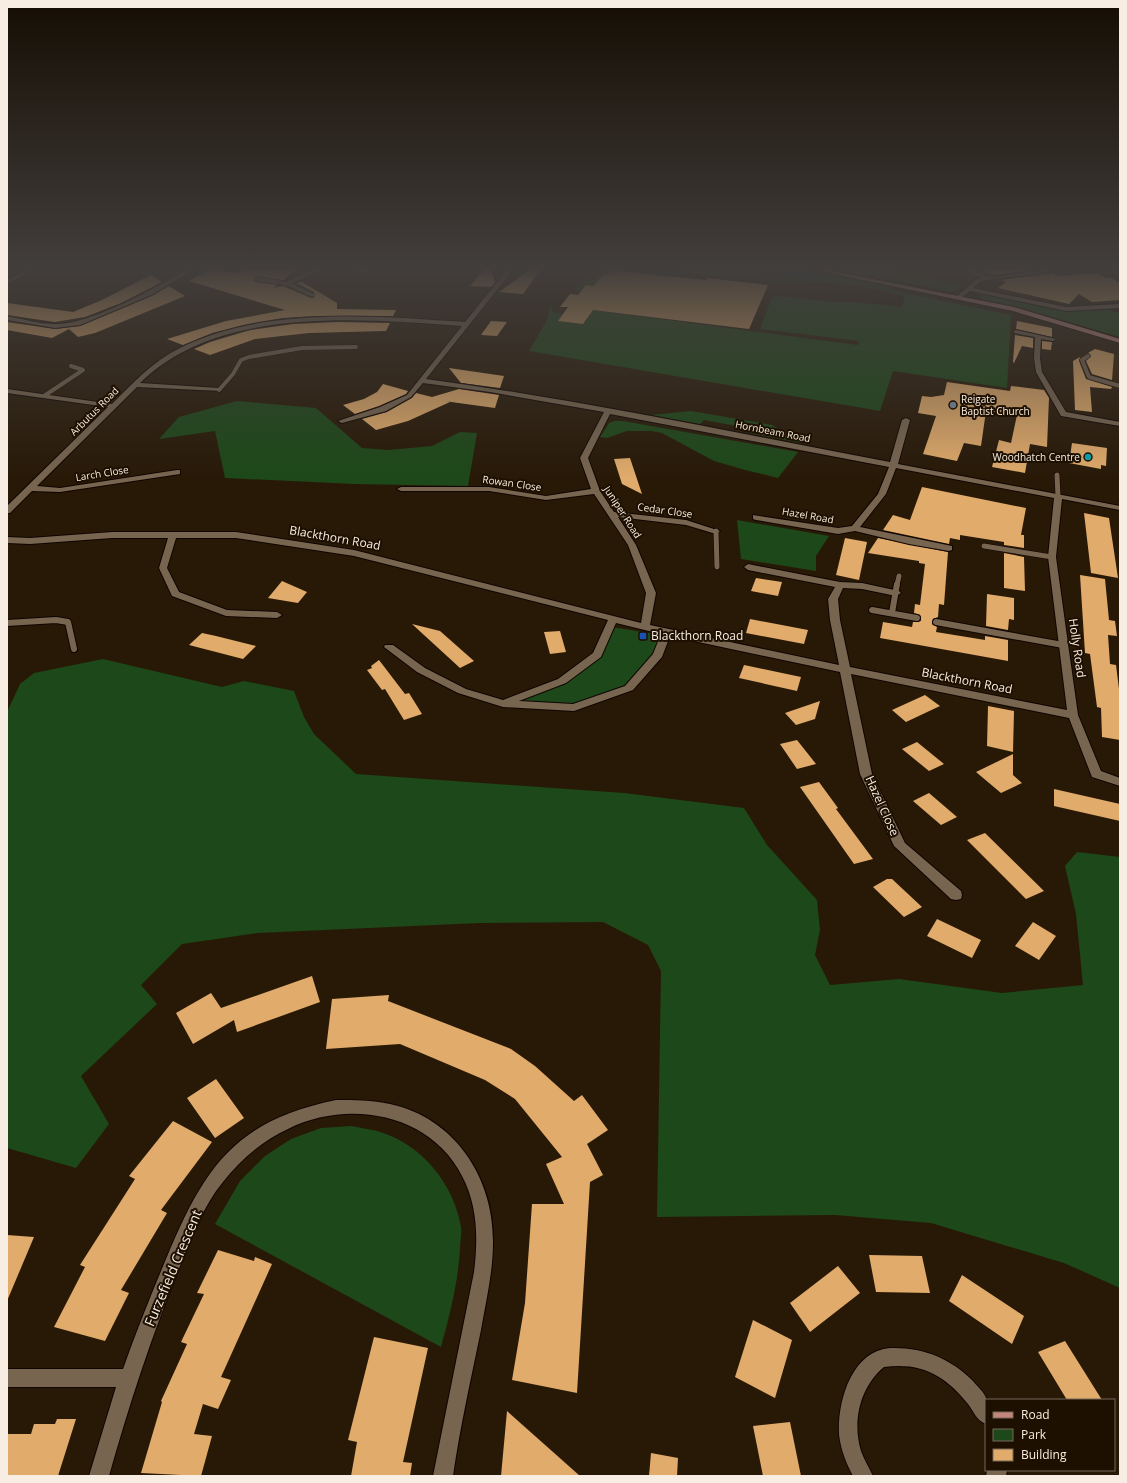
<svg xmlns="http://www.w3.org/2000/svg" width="1127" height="1483" viewBox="0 0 1127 1483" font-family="'Open Sans',sans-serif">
<rect width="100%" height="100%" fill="#281907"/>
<path fill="#311d04" d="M1096 348 1120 356V389L1084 386 1078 357Z"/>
<path fill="#1d4819" d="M594 270H611L608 275H603L594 286 586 285 581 291 575 289 584 279 595 280 600 273 592 271Z
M666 270H802L877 284 899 292 1011 315 1007 388 893 371 880 411 529 351 547 320 550 305 554 313 563 314 558 321 583 324 590 314 584 309 858 345 859 341 760 329 772 297 776 296 837 302H852L902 307 905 296 871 288 829 282 771 281Z
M831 270H894L962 285 955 291H946L895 280Z
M980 293 1061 310 1107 308 1114 312H1120V337L1029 310 981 299Z
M237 401 316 408 362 448 388 450 432 446 460 432 477 433 468 486 354 484 225 478 215 431 159 439 179 417Z
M691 411 772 425 802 443 750 433 753 429 704 420 700 424 651 415Z
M615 421H623L798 452 778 478 745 470 714 461 662 433 651 431H627L607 438 600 437 609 423Z
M737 520 829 536 816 556V571L741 559Z
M612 627 661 635 655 653 627 686 573 704 514 702 583 670Z
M103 659 222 687 244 681 294 691 304 717 314 734 356 774 624 793 744 808 767 845 817 900 820 930 815 955 830 985 899 979 1002 993 1083 985 1076 914 1065 866 1077 852 1120 857V1288L1064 1263 931 1223 835 1215 657 1217 661 971 648 945 603 922 479 923 258 933 182 944 141 985 157 1004 81 1076 109 1124 76 1168 7 1148V712L20 684 34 673Z
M351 1126C360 1128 371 1129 380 1132 423 1145 454 1185 461 1227 462 1234 460 1242 460 1249 458 1283 450 1314 441 1347L215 1224 240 1181 265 1156 291 1139 321 1128Z"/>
<path fill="#05516f" d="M774 270H802L831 277C819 280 785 278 774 270Z"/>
<path fill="#e1ab6b" d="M208 270 237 273 242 270H295L283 280 257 276 254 280 256 282 277 285 273 288 283 286 311 298H314V292L296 283 302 282 337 303V309L396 310 393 316H320L283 318 247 324 212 333 183 345 167 339 226 321 285 310 189 281Z
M484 270H491L495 282 491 287 470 286Z
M530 270H540L523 294 499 292Z
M611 270 706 280 707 278 768 285 749 329 593 310 583 324 558 321 568 307H560L570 294 578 295 586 285 594 286 603 274 608 275Z
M985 270H1035L994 275Z
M1055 273V276L1097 273 1106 278H1112L1120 283V300L1092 302 1079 294 1069 304 998 288 1006 282 1001 280Z
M151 275 162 282 121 303 85 317 55 322 7 315V303L73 312 102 300Z
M169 286 185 296 95 333 78 337 69 329 52 338 7 330V322L55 329 80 326 152 296Z
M491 321 507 322 497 336 481 335Z
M1017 321 1052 328V337L1016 329Z
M337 322 390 323 386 331 309 333 255 339 210 355 194 349 210 342 250 330 293 324Z
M1015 335 1033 338V348L1022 346 1014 363 1013 362Z
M1042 341 1052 342 1051 350 1042 349Z
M1095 349 1114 354 1112 380 1092 374 1086 361 1091 356 1088 353Z
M1080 357 1079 361 1086 379 1112 387 1111 389 1090 387 1092 412 1075 410 1073 361Z
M449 368 504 376 500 388 461 383Z
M947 382 1010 391 1011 386 1044 390 1049 398 1047 447 1030 444 1025 473 992 467 999 440 1011 443 1017 415 986 411 981 446 964 443 957 461 923 454 936 416 918 413 922 396 931 397 944 395Z
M383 384 408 391 406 394 379 406 355 414 343 405 364 399 377 392Z
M459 389 499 395 495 408 444 401 450 402 408 421 376 430 362 419 387 412 412 398 416 393 432 397Z
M1072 443 1107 448 1106 466 1101 465V469L1069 463Z
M630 458 642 494 622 484 614 459Z
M922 487 1026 508 1021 535H1024V548L1004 545V542L960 535V540L950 538 949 544 883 530 893 515 910 520Z
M1084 513 1109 518 1118 578 1091 573Z
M845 538 867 542 859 580 836 575Z
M878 538 948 552 944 605 939 604 938 617 933 619 932 624 937 627 936 632 985 640V636L1008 640V661L880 638 883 622 912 627 913 622 921 621 920 615 914 613 915 604 920 605 925 564 919 563V561L868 553Z
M1004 553 1024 557 1025 591 1004 588Z
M1080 575 1105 579 1109 620 1115 621 1117 636 1108 635 1110 664 1116 665 1120 697V740L1102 737 1101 708 1097 707 1090 654 1085 653Z
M756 578 782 582 778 596 751 591Z
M282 581 307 592 298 603 268 598Z
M987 594 1014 598V620L1009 619 1008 630 986 626Z
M750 619 808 630 804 644 746 633Z
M412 624 440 631 474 661 460 668Z
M560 631 566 652 550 654 544 632Z
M202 633 216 636 256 646 243 659 189 645Z
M379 660 405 694 409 693 422 714 404 720 385 689 382 690 367 670 372 668 371 666Z
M744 665 801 677 797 691 739 678Z
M925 695 940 706 906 722 892 710Z
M820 701 815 719 796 725 785 713Z
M988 706 1014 711 1013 752 987 746Z
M797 740 816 764 797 769 780 744Z
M917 742 944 764 929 771 902 749Z
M1013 754V775L1022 783 1001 793 976 772Z
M819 782 838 808 836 809 873 859 854 864 800 787Z
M1054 789 1120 804V821L1054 806Z
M929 793 957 817 941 825 913 801Z
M985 833 1044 891 1026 899 967 840Z
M887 879H892L922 907 904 917 873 887Z
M937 919 981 940 972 958 927 936Z
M1033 922 1056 936 1039 960 1015 946Z
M312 976 320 1002 237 1032 234 1020 193 1044 176 1013 211 993 221 1008Z
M389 995 388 1001 511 1049 535 1066 574 1101 582 1095 608 1130 587 1144 603 1175 590 1182 577 1393 512 1380 525 1303 532 1204H564L546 1164 562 1157 515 1099 485 1080 400 1044 326 1049 332 999Z
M216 1079 244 1118 215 1138 187 1098Z
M173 1121 212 1142 161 1210 167 1213 121 1290 129 1293 105 1341 54 1327 85 1267 80 1265 135 1179 129 1176Z
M7 1235 34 1237 7 1301Z
M218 1250 254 1261 255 1257 272 1264 221 1377 231 1380 218 1409 203 1404 194 1434 212 1436 201 1476 141 1473 162 1402 161 1401 187 1344 181 1342 204 1294 197 1293Z
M869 1255 922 1256 930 1293 876 1292Z
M838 1266 860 1293 810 1332 790 1303Z
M962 1275 1024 1316 1012 1344 949 1301Z
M753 1320 792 1340 775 1398 735 1377Z
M374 1337 428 1348 403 1462 412 1463 410 1476H351L357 1442 348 1440Z
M1065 1341 1102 1400H1067L1038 1352Z
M507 1411 580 1476H501Z
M57 1419H76L58 1476H7V1434H31L34 1424H55Z
M790 1422 801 1476H763L753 1426Z
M651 1453 678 1458 677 1476H649Z"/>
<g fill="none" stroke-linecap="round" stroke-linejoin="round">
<defs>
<path id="service-far2" d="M968 270 986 278
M257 279 276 282
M294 287 312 295
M1088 356 1082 360 1089 377 1120 386
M219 390 233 374 241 360 249 357 302 348 356 347
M44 396 83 370 71 366"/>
<path id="service-far1" d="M1057 475 1058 496
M716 531 717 567
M984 546 1052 557
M897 585 899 576"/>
<path id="service" d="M872 610 917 618
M892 613 897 584
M936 622 1063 645
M7 623 56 620 68 622 74 649"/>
<path id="minor" d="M27 270H34L7 284V280Z
M186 270H193L151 295 80 325 55 328 7 320V316C23 319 39 324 55 324 90 325 155 288 186 270Z
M313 270H330L314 273 291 284 296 285V287L294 288 273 282 276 280 285 282Z
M342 270H365L373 272 370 274Z
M507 270H513L426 379C582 400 736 433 890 462L902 420 906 418 910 420 898 464 1120 506V510L1062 499 1056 557 1069 651 1078 715 1101 771 1120 778V786L1092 777 1069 718 851 674 872 774 905 843 961 891 962 895 961 899 956 900 951 899 894 846 860 774 840 672 670 636 662 657 633 690 574 711 503 707 458 693 417 672 384 647 385 645H393L425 668 466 689 503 700 558 679 593 653 608 620 354 556 236 538H176L167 568 179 592 227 610 277 612 282 615 277 618 226 616 172 596 159 568 168 538H112L30 544 7 543V537L30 538 112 532H236L354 550 641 623 646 593 628 545 594 494 546 500 489 491H401L397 489 401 487H489L546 496 591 489 580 458 604 412 490 392 423 383 411 397 386 411 342 423 338 421 380 407 407 395 462 326C361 319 219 305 140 383L219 388 222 390 221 391 137 387 37 486 60 488 177 470H180V474L60 492 32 491 10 513H7V506L108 407 7 393V389L112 404C133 383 153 361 180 348 264 306 374 316 465 322ZM610 414 889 467 878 494 852 526 838 528 753 515V519L756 520 838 534 855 531 909 544 949 551 952 550V546L860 527 886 494 896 468 1054 498 1048 557 1067 710 850 667 840 620 838 599 843 588 862 589 896 596 901 593 899 591 862 583 840 582 748 564 744 567 748 570 835 587 828 599 830 620 839 665 650 625 656 593 636 545 618 517 686 525 716 534 720 531 686 520 614 512 600 491 588 458ZM616 623 661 634 653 654 625 686 573 704 519 701 566 683 601 657Z
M1046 270H1064L986 280 981 281 973 288 1066 307 1120 304V308L1066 311 970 291 961 298 956 297 977 279Z
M1110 270 1120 272V276L1111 271Z
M1016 330 1056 339 1053 341 1041 339 1040 358 1042 372 1066 412 1120 422V426L1061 416 1036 372 1034 358 1035 337 1014 333V331Z
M336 1100C354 1100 372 1100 390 1104 455 1118 494 1178 493 1243 493 1272 486 1301 481 1330 471 1379 460 1427 453 1476H433L474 1272C478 1240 478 1206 462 1176 430 1113 348 1099 288 1129 262 1141 240 1160 223 1182 203 1206 192 1237 180 1266 152 1335 129 1405 109 1476H89L116 1387H7V1369H123C136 1332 151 1295 166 1259 204 1168 234 1121 336 1100Z
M890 1348C923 1347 950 1358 973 1381 977 1386 984 1392 986 1398 988 1402 986 1417 986 1424 977 1421 974 1412 968 1404 945 1375 921 1362 884 1367 860 1387 852 1421 861 1451 864 1459 869 1468 873 1476H853C846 1463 841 1450 839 1435 837 1403 851 1351 890 1348Z
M987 1470H1007L1006 1476H986Z"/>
<path id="primary" d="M815 270H826L1014 307 1120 339V343L1013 311Z"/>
</defs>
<use href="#service-far2" stroke="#100400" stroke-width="5"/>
<use href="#service-far1" stroke="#100400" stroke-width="6"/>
<use href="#service" stroke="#100400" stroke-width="8"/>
<use href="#minor" stroke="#100400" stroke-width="2"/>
<use href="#primary" stroke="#100400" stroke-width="2"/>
<use href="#service-far2" stroke="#776550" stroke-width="4"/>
<use href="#service-far1" stroke="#776550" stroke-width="5"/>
<use href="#service" stroke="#776550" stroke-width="6"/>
<use href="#minor" fill="#776550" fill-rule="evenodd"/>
<use href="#primary" fill="#c3877d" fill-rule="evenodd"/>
</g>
<linearGradient id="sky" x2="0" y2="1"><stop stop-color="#160e04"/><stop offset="0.56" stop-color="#423e3c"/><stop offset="1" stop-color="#423e3c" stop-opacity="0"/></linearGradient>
<rect width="1127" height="478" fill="url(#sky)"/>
<circle fill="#6b7280" stroke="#1e1001" stroke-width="1.5" cx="953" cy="405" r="4"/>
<circle fill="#0f9aa8" stroke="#1e1001" stroke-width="1.5" cx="1088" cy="457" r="4"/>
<rect fill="#1a4fb4" stroke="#1e1001" stroke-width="1.5" x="639" y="632" width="8" height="8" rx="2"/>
<g text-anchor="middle" stroke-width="4" stroke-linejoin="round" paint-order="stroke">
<g font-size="10" fill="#f8ede2" stroke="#1e1001" text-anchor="start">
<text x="961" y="403">Reigate<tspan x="961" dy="12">Baptist Church</tspan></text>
<text x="1080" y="461" text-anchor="end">Woodhatch Centre</text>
</g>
<g font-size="10" fill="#f8ede2" stroke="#1e1001">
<text transform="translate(94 411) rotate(-45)" y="4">Arbutus Road</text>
<text transform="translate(773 431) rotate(11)" y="4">Hornbeam Road</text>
<text transform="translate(102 473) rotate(-9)" y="4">Larch Close</text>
<text transform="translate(512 483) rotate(8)" y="4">Rowan Close</text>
<text transform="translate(665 510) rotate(8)" y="4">Cedar Close</text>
<text transform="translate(623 512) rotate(57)" y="4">Juniper Road</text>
<text transform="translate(808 515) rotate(10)" y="4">Hazel Road</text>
</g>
<g font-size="12" fill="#f8ede2" stroke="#1e1001">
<text transform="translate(335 538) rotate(10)" y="4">Blackthorn Road</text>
<text transform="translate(1077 648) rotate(82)" y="4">Holly Road</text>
<text transform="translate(967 681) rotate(11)" y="4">Blackthorn Road</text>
<text transform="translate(882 806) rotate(66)" y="4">Hazel Close</text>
</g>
<g font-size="12" fill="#f8ede2" stroke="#1e1001" text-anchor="start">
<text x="651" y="640">Blackthorn Road</text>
</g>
<g font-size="14" fill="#f8ede2" stroke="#1e1001">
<text transform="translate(173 1268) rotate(-67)" y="5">Furzefield Crescent</text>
</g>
</g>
<rect width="1127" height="1483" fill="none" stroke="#f8ede2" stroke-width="16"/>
<rect x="985" y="1399" width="130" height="72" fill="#1e1001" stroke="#75685b"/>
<rect x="993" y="1412" width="20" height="6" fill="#c3877d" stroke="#75685b"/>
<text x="1021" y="1419" font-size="12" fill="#f8ede2">Road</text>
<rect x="993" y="1429" width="20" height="12" fill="#1d4819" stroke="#75685b"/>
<text x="1021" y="1439" font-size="12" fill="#f8ede2">Park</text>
<rect x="993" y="1449" width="20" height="12" fill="#e1ab6b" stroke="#75685b"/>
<text x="1021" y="1459" font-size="12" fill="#f8ede2">Building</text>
</svg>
